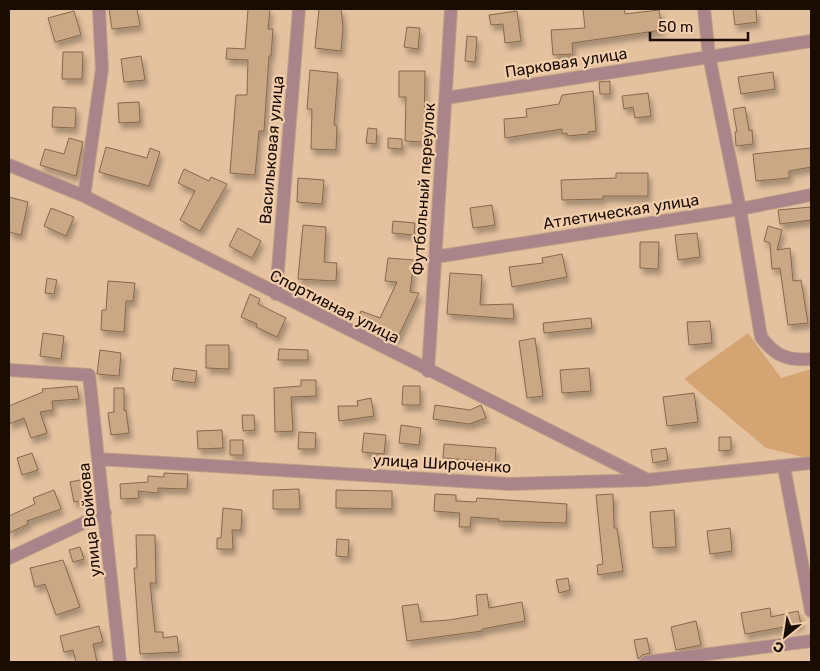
<svg xmlns="http://www.w3.org/2000/svg" width="820" height="671" viewBox="0 0 820 671" font-family="Rubik,sans-serif">
<defs>
<filter id="shadow"><feDropShadow dx="3" dy="5.5" stdDeviation="2.5" flood-color="#0004"/></filter>
</defs>
<rect width="100%" height="100%" fill="#e4c19f"/>
<path fill="#d4a473" d="M748 333 781 378 811 369V459L766 448 684 379Z"/>
<path fill="#caa886" stroke="#876848" filter="url(#shadow)" d="M109 9H137L140 26 112 29Z
M248 9H270L268 29H273L271 56H269L264 131H259L255 175 230 173 236 95H247L248 60 226 59 227 48 245 49Z
M319 9H341L343 27 341 51 315 48Z
M583 9H624L625 14 659 10 662 30 572 43 573 54 553 55 551 30 585 28Z
M733 9H756L757 22 735 25Z
M74 11 81 35 55 42 48 18Z
M517 11 521 41 505 43 503 24 491 25 489 15Z
M407 27 420 28 418 49 404 47Z
M467 36 477 37 475 62 465 61Z
M63 52H83L82 79H62Z
M141 56 145 80 124 82 121 59Z
M310 70 338 73 334 125 337 126 336 150 311 149 312 109H307Z
M399 71H425L424 142 405 141 406 97H399Z
M773 72 775 89 741 94 738 77Z
M610 81V94H600L599 82Z
M593 91 596 131 588 132 589 134 567 136V133L562 134V129L505 138 504 119 527 117 526 109 559 104 562 95Z
M648 93 651 116 635 118 633 107 624 109 622 96Z
M139 102 140 122 119 123 118 103Z
M53 107 76 108 75 128 52 127Z
M745 107 749 131 752 130 753 144 736 146 735 132H737L733 109Z
M368 128 377 129 376 144 366 143Z
M69 138 83 142 76 176 40 165 45 149 64 154Z
M388 138 402 139V149L388 148Z
M106 147 147 158 150 148 160 152 149 186 99 172Z
M811 148V167L789 171V178L756 181 753 154Z
M184 169 209 181 211 177 227 184 200 231 180 220 195 191 178 183Z
M616 173H648V196H603V199L562 200 561 180 616 178Z
M298 178 324 180 322 204 297 202Z
M9 197 28 202 21 235 9 232Z
M492 205 495 225 473 228 470 208Z
M811 207V220L780 224 778 210Z
M51 208 74 217 66 236 44 226Z
M393 221 415 223 414 235 392 233Z
M303 225 326 227 324 262 337 263 336 281 298 279Z
M768 226 782 230 777 250 790 248 793 281 801 280 808 323 788 325 780 268 772 269 770 243 764 241Z
M238 228 261 241 252 258 229 246Z
M697 233 700 257 678 260 675 235Z
M640 242H659L658 269 640 268Z
M562 254 567 277 512 287 509 267 543 263 542 258Z
M388 258 414 260 410 292 419 293 397 339 357 320 361 311 380 318 397 282 385 281Z
M450 273 482 275 480 305 513 304 514 319 447 314Z
M47 278 57 280 54 294 45 293Z
M108 281 135 283 133 301H126L124 332 101 330 102 310H106Z
M250 294 260 299 258 304 286 318 277 337 256 327 257 324 241 317Z
M591 318 592 328 544 333 543 323Z
M710 321 712 343 689 345 687 322Z
M43 333 64 336 61 359 40 356Z
M535 338 543 396 527 398 519 341Z
M206 345H229V369L206 368Z
M279 349 308 350V360H278Z
M100 350 121 353 119 376 97 374Z
M174 368 197 371 195 383 172 380Z
M589 368 591 391 562 393 560 370Z
M301 380H316V396L291 397 293 431 275 432 274 388 301 386Z
M77 386 79 399 52 401 53 410 40 412 47 433 31 438 24 418 9 424V406L43 392 42 389Z
M403 386H420V405H402Z
M114 388H124V411L126 410 129 433 111 435 108 413 114 412Z
M694 393 698 422 667 426 663 397Z
M371 398 374 416 339 421 338 406H358L357 401Z
M435 405 470 410 481 405 486 418 469 424 433 419Z
M242 415H254L255 430 243 431Z
M401 425 421 428 419 445 399 443Z
M222 430 223 448 198 449 197 431Z
M299 432 316 433 315 449H298Z
M364 433 386 435 384 454 362 452Z
M719 437H731V450L719 451Z
M230 440H243V455H230Z
M444 444 496 448 495 462 443 458Z
M666 448 668 460 653 463 651 450Z
M32 453 38 470 22 475 17 458Z
M164 473 188 474 187 489 158 488V493L138 491 139 498 121 499 120 484 148 482V476L164 477Z
M85 479 89 499 74 502 70 482Z
M299 489 300 509H273V490Z
M54 490 61 509 27 521 28 524 9 533V516L35 504 33 498Z
M336 490 392 491V509L336 508Z
M435 494 456 495V501L476 502 477 498 567 504 566 523 498 521 499 519 471 517 470 527H459L460 513 434 511Z
M613 494 614 528H617L623 571 598 575 597 565 603 564 596 495Z
M223 508 242 510 241 530H232L233 549H217V538H221Z
M674 510 676 547 653 548 650 512Z
M730 528 732 551 710 554 707 531Z
M136 535H155L156 583H150L155 632H163V638L177 636 179 652 140 654 134 568H137Z
M337 539 349 540 348 557 336 556Z
M80 547 84 559 73 562 69 550Z
M63 560 80 607 56 615 45 584 35 587 30 568Z
M568 578 570 590 559 593 556 580Z
M487 594 489 608 522 602 525 621 482 629V631L407 641 402 606 418 604 421 622 449 620 478 615 476 595Z
M770 608 771 617 798 611 801 624 745 634 741 613Z
M696 621 701 645 676 650 671 627Z
M99 626 103 642 93 644 97 662H76L73 650 64 652 60 636Z
M647 638 650 653 642 655 638 659 634 640Z"/>
<g fill="none" stroke-linecap="round" stroke-linejoin="round">
<defs>
<path id="street" d="M704 9 709 56 740 209 761 337C775 356 788 361 811 359
M446 98 811 41
M9 165 84 196 644 478
M84 196 102 69 99 9
M435 257 740 209 811 195
M276 294 299 9
M9 370 89 375 120 662
M428 371 451 9
M98 459 510 484 646 480 811 463
M784 467 811 611
M9 558 105 513
M646 662 811 641"/>
</defs>
<use href="#street" stroke="#bfa183" stroke-width="14"/>
<use href="#street" stroke="#aa848b" stroke-width="12"/>
</g>
<g text-anchor="middle" stroke-width="4.5" stroke-linejoin="round" paint-order="stroke">
<g font-size="16" fill="#190d02" stroke="#f2ceab">
<text transform="translate(566 62) rotate(-9)" y="6">Парковая улица</text>
<text transform="translate(271 150) rotate(-85)" y="6">Васильковая улица</text>
<text transform="translate(423 189) rotate(-86)" y="6">Футбольный переулок</text>
<text transform="translate(621 211) rotate(-9)" y="6">Атлетическая улица</text>
<text transform="translate(335 306) rotate(27)" y="6">Спортивная улица</text>
<text transform="translate(442 463) rotate(3)" y="6">улица Широченко</text>
<text transform="translate(89 520) rotate(-96)" y="6">улица Войкова</text>
</g>
</g>
<rect width="820" height="671" fill="none" stroke="#190d02" stroke-width="20"/>
<g transform="translate(785 636) rotate(210)" stroke="#f2ceab" stroke-width="4" paint-order="stroke">
<path d="M0-4L9 19L0 12L-9 19Z" fill="#190d02"/>
<text y="-8" font-size="14" font-weight="bold" text-anchor="middle" fill="#190d02">С</text>
</g>
<path d="M650 32v8h98v-8" fill="none" stroke="#190d02" stroke-width="2.5"/>
<text x="658" y="32" font-size="15" fill="#190d02" stroke="#f2ceab" stroke-width="4" paint-order="stroke">50 m</text>
</svg>
